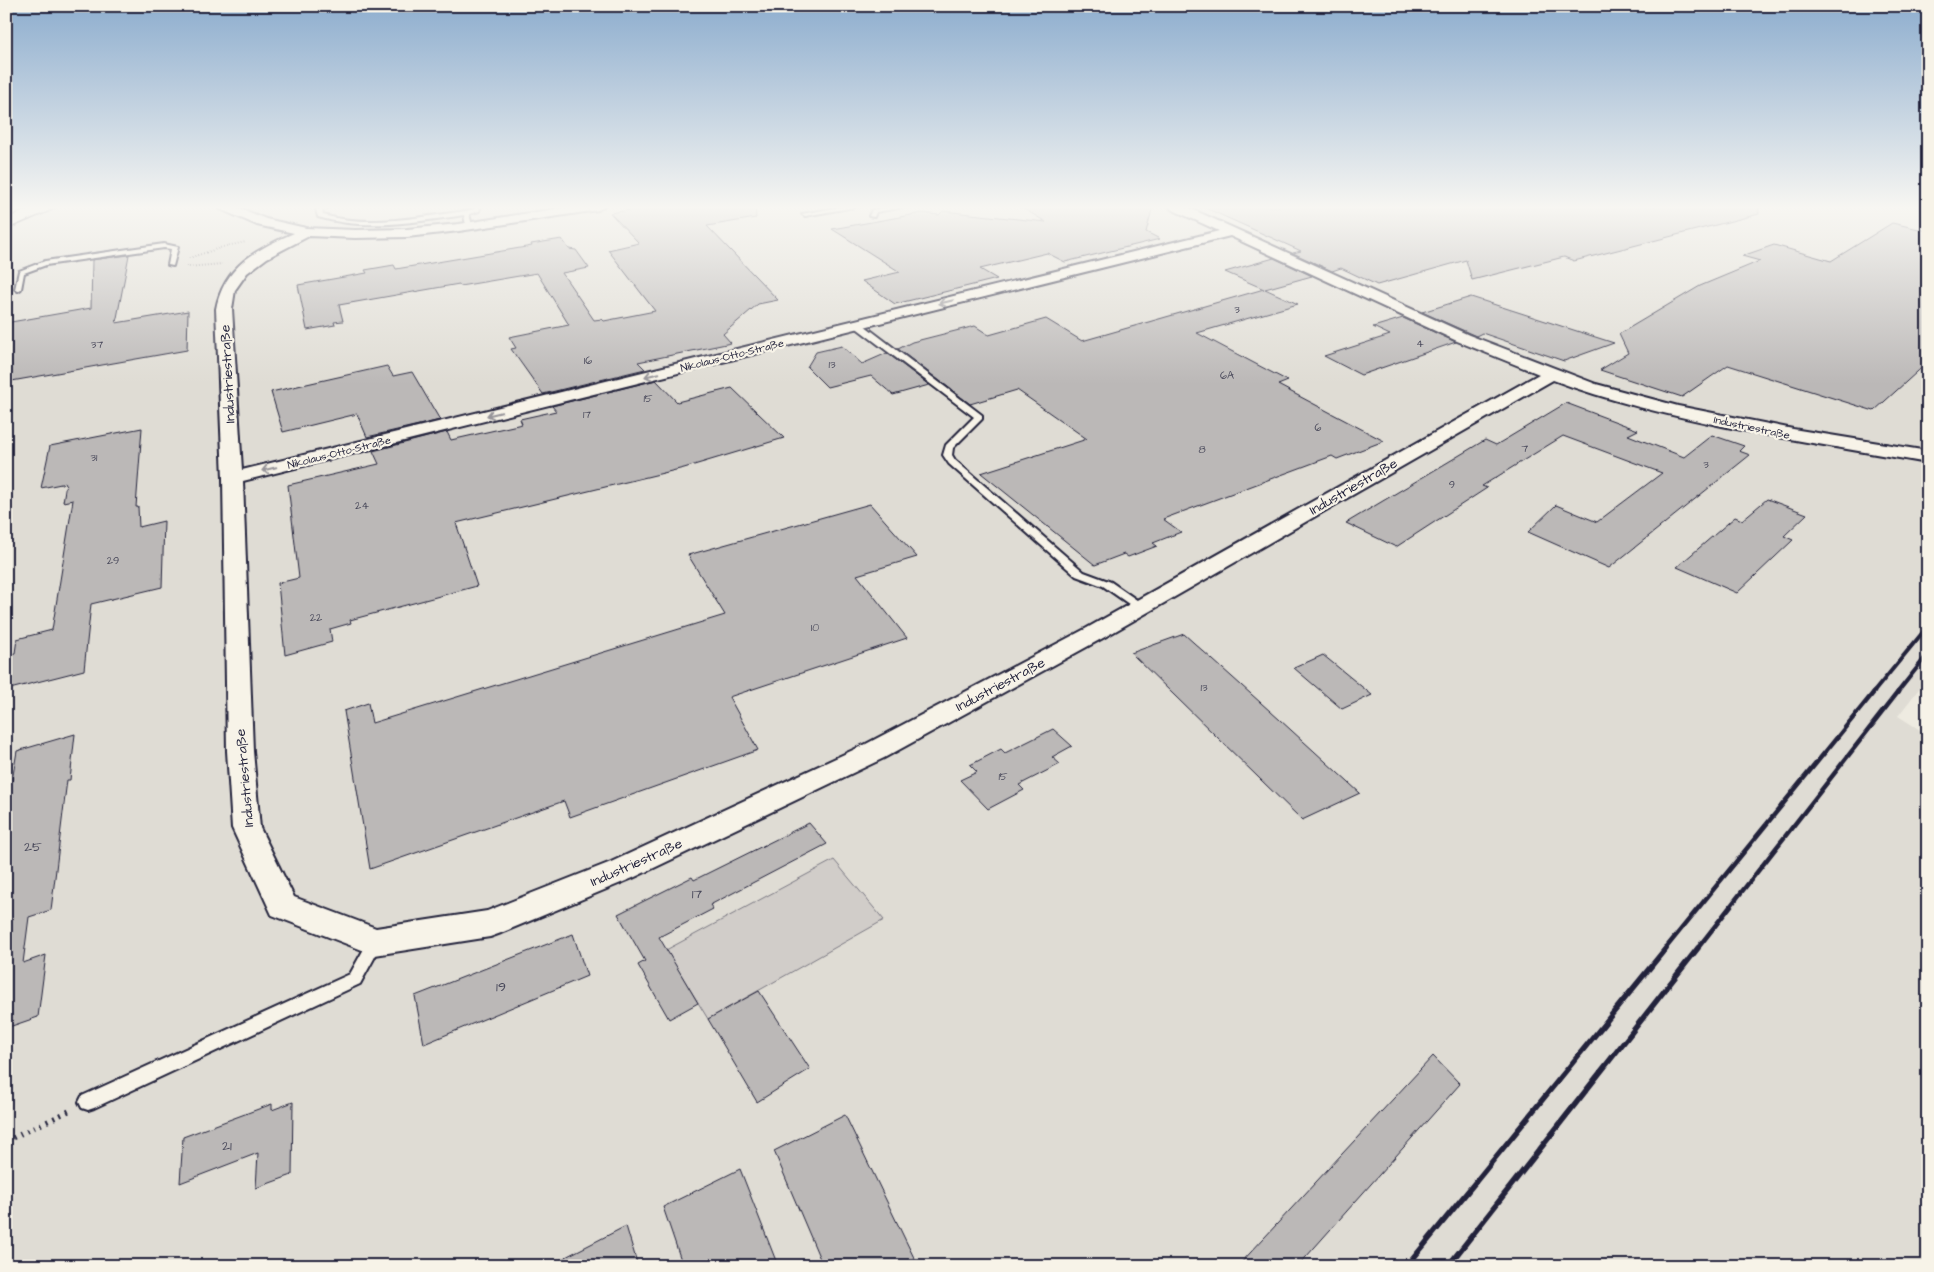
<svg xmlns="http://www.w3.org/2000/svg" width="1934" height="1272" viewBox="0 0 1934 1272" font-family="'Architects Daughter',sans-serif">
<rect width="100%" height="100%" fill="#eeebe1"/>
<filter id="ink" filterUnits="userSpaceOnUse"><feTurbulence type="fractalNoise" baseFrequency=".02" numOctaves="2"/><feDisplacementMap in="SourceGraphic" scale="10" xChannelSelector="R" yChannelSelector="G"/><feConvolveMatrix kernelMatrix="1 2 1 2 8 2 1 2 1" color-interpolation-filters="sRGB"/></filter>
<g filter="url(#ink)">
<path fill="#dfdcd4" d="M6 206H1928V677L1898 716 1928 735V1266H6Z"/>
<path fill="#d1cdc9" stroke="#7a7882" d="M834 860 884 920 708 1019 666 950Z"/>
<path fill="#bbb8b7" stroke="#22223b" d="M656 206H755L756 218 707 226 778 300 758 304 723 334 731 343 638 362 645 369 543 394 511 349 516 348 509 337 569 325 537 273 460 286 459 284 339 305 343 321 334 322 335 325 307 330 298 285 367 273 365 270 394 265 396 269 532 246 531 244 562 239 569 249 576 250 589 268 562 273 594 320 602 319 604 321 655 311 608 250 639 243 610 213Z
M1019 206H1153L1146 232 1160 239 1065 262 1047 253 980 269 997 279 895 304 862 281 900 272 832 229 922 213 939 215 943 211 1046 222Z
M1201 206H1758L1759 214 1574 261 1564 257 1472 280 1466 260 1377 285 1341 268 1332 271 1293 253 1301 251Z
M1892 223 1928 231V362L1874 411 1728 365 1682 397 1600 370 1628 353 1619 334 1700 286 1760 261 1742 256 1774 245 1831 261Z
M129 255 116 323 188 311 187 350 6 382V338L11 322 91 308 92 260Z
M1274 258 1312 276 1265 289 1298 304 1197 333 1288 381 1278 385 1384 441 1337 459 1332 456 1163 519 1181 532 1153 543 1157 546 1128 557 1124 554 1095 565 981 473 1087 439 1017 390 970 404 898 349 912 342 975 326 989 335 1046 319 1082 341 1264 289 1225 272Z
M1471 297 1614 343 1564 361 1482 333 1476 336 1422 312Z
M1403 318 1456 342 1361 375 1324 356 1390 335 1373 327Z
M842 346 862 364 887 353 929 385 893 395 871 376 827 387 807 367 816 352Z
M387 366 393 376 412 372 440 420 367 437 357 414 283 432 271 392Z
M656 380 677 402 732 388 784 438 684 468 456 523 477 586 350 620 351 623 330 629 332 642 285 655 278 583 299 578 288 485 379 464 373 451 447 432 451 440 522 424 520 419 556 411 552 406Z
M1566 403 1638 430 1628 435 1684 457 1712 435 1744 446 1739 451 1750 455 1609 568 1528 532 1556 505 1597 522 1662 473 1563 436 1482 486 1487 488 1396 547 1346 523 1485 440 1496 445Z
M142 428 136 507H138L139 527 164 521 162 587 91 604 84 670 6 690V655L15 653 17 639 52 630 73 500 63 502 66 483 41 488 50 446Z
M1767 499 1807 514 1784 536 1793 540 1737 593 1677 567 1735 517 1742 520Z
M870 504 917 557 857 575 907 638 729 697 758 750 570 817 564 801 370 869 344 711 368 703 372 723 725 615 688 555Z
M1184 634 1280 720 1360 793 1302 820 1131 653Z
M1323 655 1372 695 1342 709 1294 668Z
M1053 729 1072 746 1052 757 1060 764 1019 785 1024 790 988 809 960 780 977 772 970 765 1001 749 1005 753Z
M75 734 70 780H67L51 910 29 917 23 963 46 955 38 1017 6 1028V783L12 781 17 751Z
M809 823 827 844 710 905 713 909 659 937 698 1003 669 1019 638 965 645 961 618 914 692 877 694 880Z
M573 934 587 976 424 1044 415 996Z
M759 991 810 1069 757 1102 708 1019Z
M1433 1056 1460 1084 1298 1266H1238Z
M293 1102 292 1175 256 1188 258 1153 180 1183 183 1137 272 1104V1110Z
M845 1115 918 1266H823L774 1151Z
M740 1169 778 1266H683L663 1207Z
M626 1226 638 1266H548Z"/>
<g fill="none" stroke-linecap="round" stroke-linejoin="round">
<defs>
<path id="service" d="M322 206H331L322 210 323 215C369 228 419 217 466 211L474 209 475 206H481L479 211 469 214 472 225 469 227 466 225 464 215C415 222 366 231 318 217L316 209Z
M845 206H860L805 216 802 214Z
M894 206H909L876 212 874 217 869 216 872 210Z
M164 244 178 247 173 266 168 265 171 249 164 248 46 265 24 273 21 289 18 291 15 289 19 271 45 261Z
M854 322H860L982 415V419L953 448 952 455 955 460 1084 572 1111 582 1144 605 1145 607 1144 609H1136L1103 586 1076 576 949 464 943 455 946 445 974 417 854 326Z
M375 936 380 938 383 942 360 984 94 1108 88 1110 82 1108 79 1102 82 1096 350 974 370 938Z"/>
<path id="minor" d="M218 206H235L266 219 306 228 355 230 407 229 459 224 575 206H604L598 210 459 231 407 237 355 238 309 236 267 258 247 273 235 290 232 309 242 470 1219 231 1171 209 1169 206H1185L1469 335 1596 384 1678 406 1793 429 1928 451V463C1859 451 1790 440 1722 426 1665 414 1608 401 1553 380L1103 638 884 758 633 878 501 933 490 937 375 955 272 915 232 828 227 751 223 478 216 309C224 266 257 249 294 233L257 225 220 209ZM1230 236 1457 341 1539 374 1087 628 866 744 611 862 487 911 376 928 294 897 260 828 253 751 243 481Z"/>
<path id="primary" d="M36 206H55L53 209 6 229V219Z"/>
</defs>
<use href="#service" stroke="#22223b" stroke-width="4"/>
<use href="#minor" stroke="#22223b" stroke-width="4"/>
<use href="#primary" stroke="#22223b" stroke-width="3"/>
<path stroke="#22223b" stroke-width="2" stroke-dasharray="0.5 2.5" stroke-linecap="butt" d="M189 258 226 246 246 242
M186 267 222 264"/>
<path stroke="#22223b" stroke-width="5" stroke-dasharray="2 5.5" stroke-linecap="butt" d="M6 1141 69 1111"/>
<use href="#service" fill="#f7f3e8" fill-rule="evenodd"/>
<use href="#minor" fill="#f7f3e8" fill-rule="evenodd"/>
<use href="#primary" fill="#f7f3e8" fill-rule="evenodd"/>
<path stroke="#22223b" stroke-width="4" d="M1873 693 1928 626
M1897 693 1928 654"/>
<path stroke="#22223b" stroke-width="4.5" d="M1665 949 1874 692
M1697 949 1898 692"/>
<path stroke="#22223b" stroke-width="5.5" d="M1407 1266 1666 948
M1448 1266 1698 948"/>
</g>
<defs><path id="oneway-shaft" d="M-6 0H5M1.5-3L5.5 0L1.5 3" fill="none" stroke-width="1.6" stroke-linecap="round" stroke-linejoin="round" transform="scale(1.25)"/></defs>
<g stroke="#97959a">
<use href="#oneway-shaft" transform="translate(946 302) rotate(166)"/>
<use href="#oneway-shaft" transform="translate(652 375) rotate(166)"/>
<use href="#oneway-shaft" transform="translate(494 414) rotate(166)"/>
<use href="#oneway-shaft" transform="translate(269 469) rotate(166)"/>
</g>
</g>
<linearGradient id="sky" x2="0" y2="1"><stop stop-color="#8dadce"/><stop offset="0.54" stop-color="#f7f6f2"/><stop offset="1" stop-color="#f7f6f2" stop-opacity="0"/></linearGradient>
<rect width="1934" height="384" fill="url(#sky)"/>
<g text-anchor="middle" stroke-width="4.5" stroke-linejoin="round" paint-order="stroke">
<g font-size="11" fill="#48485a">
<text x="1237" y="313">3</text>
<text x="1420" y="347">4</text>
<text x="97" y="348">37</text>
<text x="588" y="364">16</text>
<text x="832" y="368">13</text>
<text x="1227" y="379">6A</text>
<text x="648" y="402">15</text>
<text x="587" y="418">17</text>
<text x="1318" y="431">6</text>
<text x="1525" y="452">7</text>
<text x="1202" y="453">8</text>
<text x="94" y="461">31</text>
<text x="1706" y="468">3</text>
<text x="1452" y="488">9</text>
<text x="362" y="509">24</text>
<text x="113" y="564">29</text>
<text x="316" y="621">22</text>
<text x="815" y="631">10</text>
<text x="1204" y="691">13</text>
<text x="1003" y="780">15</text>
</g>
<g font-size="11" fill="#22223b" stroke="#f7f3e8">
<text transform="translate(732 355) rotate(-14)" y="4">Nikolaus-Otto-Straße</text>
<text transform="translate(1752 427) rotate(12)" y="4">Industriestraße</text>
<text transform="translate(339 452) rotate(-14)" y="4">Nikolaus-Otto-Straße</text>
</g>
<g font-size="14" fill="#22223b" stroke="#f7f3e8">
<text transform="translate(227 374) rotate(-93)" y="5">Industriestraße</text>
<text transform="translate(1353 486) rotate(-30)" y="5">Industriestraße</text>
<text transform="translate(1000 684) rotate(-28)" y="5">Industriestraße</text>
<text transform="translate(244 778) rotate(-95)" y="5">Industriestraße</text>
<text transform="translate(636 862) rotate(-24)" y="5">Industriestraße</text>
</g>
<g font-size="14" fill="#48485a">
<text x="33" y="851">25</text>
<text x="697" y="898">17</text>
<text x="501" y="991">19</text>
<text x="227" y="1150">21</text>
</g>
</g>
<rect width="1934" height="1272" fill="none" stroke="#f7f3e8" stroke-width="25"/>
<rect x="12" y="12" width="1909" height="1247" fill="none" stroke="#22223b" stroke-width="2" filter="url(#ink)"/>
</svg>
